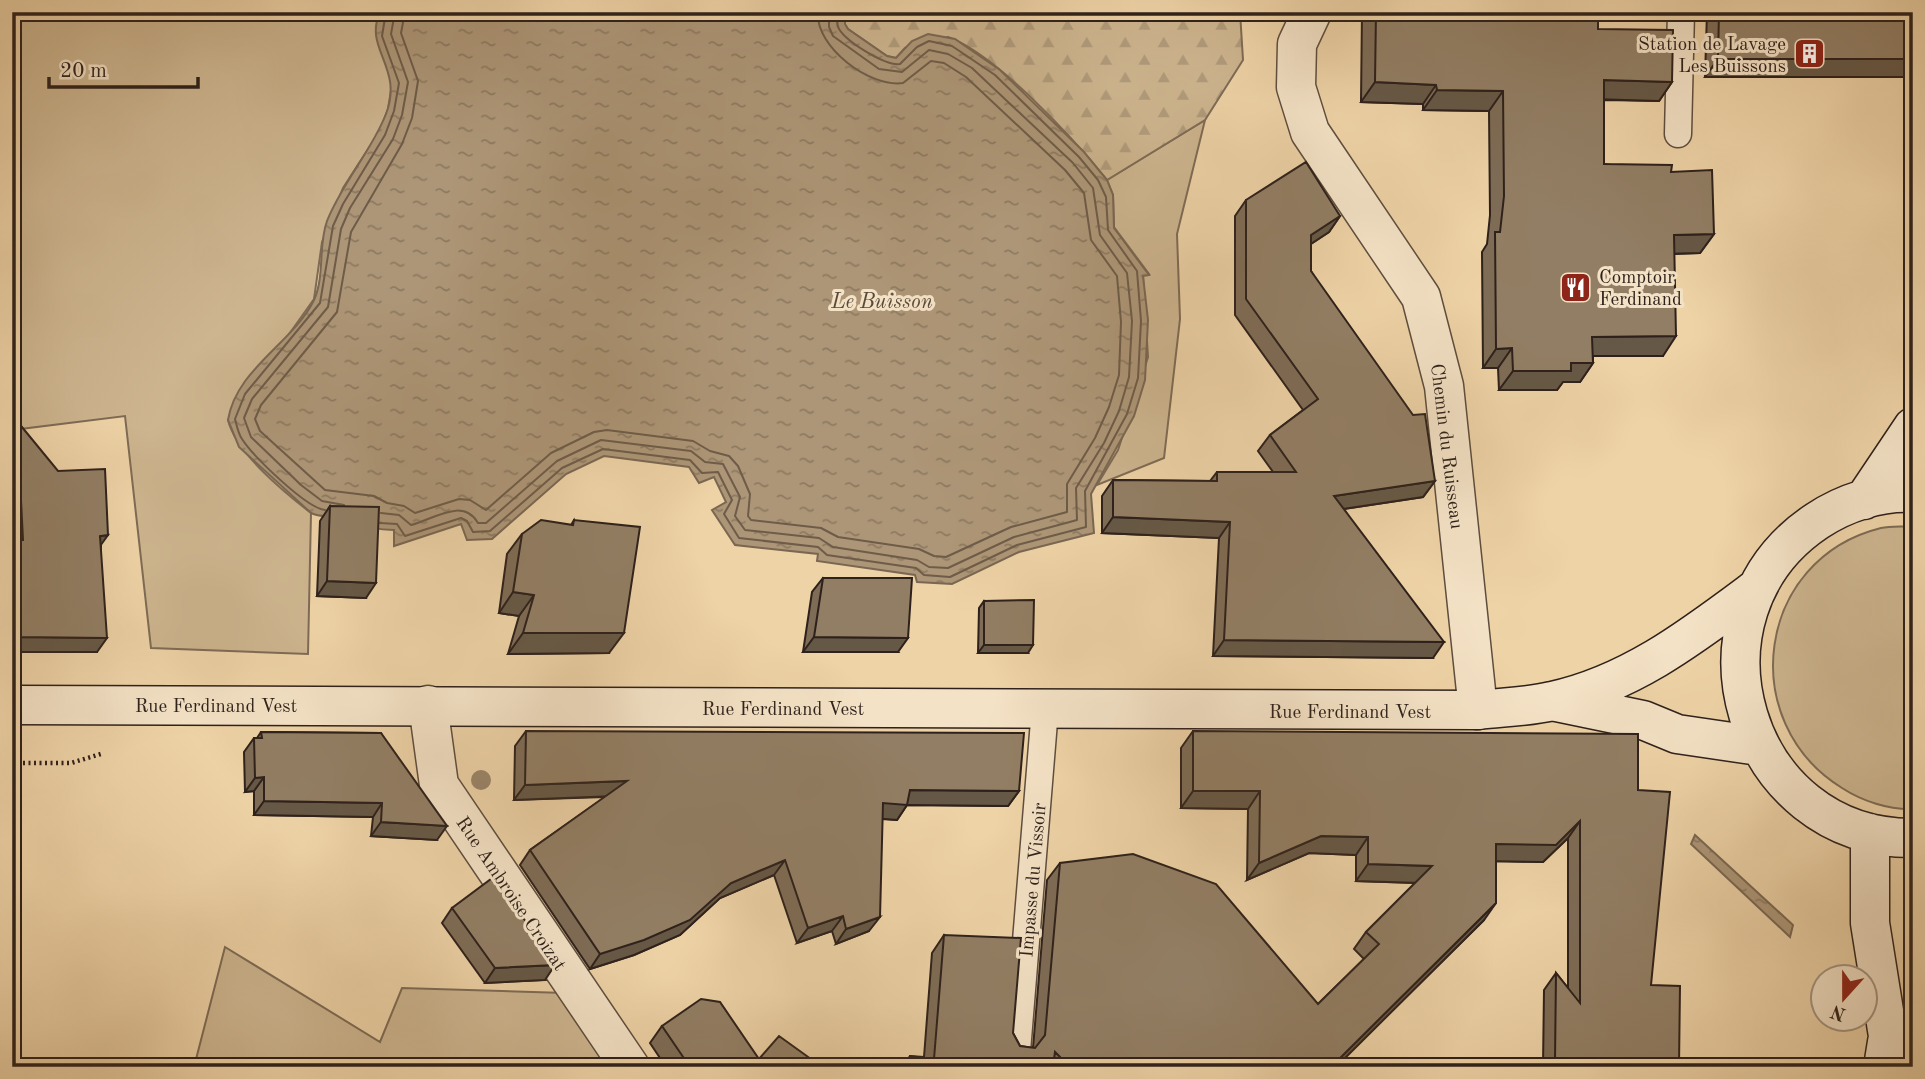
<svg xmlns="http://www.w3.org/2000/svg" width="1925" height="1079" viewBox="0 0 1925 1079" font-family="'Old Standard TT',serif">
<defs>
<pattern id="forest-firs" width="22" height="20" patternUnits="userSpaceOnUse" patternTransform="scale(1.75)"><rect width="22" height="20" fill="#cdb58f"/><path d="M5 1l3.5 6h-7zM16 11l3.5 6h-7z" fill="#b09b7b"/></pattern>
<pattern id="water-ripples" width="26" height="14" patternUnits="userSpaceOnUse" patternTransform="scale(1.75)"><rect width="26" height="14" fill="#ad9677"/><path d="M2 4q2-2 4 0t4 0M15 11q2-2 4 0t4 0" fill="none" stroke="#8d7a61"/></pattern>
</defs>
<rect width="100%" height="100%" fill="#eed3a7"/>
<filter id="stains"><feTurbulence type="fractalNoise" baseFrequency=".00286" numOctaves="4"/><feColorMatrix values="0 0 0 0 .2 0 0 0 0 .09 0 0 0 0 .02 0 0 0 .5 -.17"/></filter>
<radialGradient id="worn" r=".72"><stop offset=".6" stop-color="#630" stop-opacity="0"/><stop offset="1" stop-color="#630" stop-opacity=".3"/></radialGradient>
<path fill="#cdb58f" stroke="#7e6b55" stroke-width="2" d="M12 12H380L378 16 392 84 388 109 379 132 343 188 322 242 314 299 228 420C236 453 284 492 311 513L308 654 151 648 125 416 12 430Z
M1205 120 1177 234 1180 319 1164 458 1097 485 1118 450 1148 357 1143 275 1149 274 1114 227 1113 195 1107 180Z
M1913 526V809C1889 810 1862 801 1842 788 1735 722 1756 559 1881 528 1891 526 1903 527 1913 526Z
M225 947 380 1042 402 988 565 993 619 1067H194Z"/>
<path fill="url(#forest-firs)" stroke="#7e6b55" stroke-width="2" d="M845 12H1240L1243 60 1205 120 1107 180C1074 139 997 55 948 37L905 48 896 58 887 56 848 29 845 25Z"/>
<path fill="url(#water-ripples)" stroke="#7a6752" stroke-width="2" d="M380 12H845V24L848 29 887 56 896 58 912 41 928 34 955 39 1000 70 1084 152 1107 180 1113 195 1114 228 1149 275 1143 276 1148 320 1145 380 1134 416 1091 494 1094 533 1019 552 952 584 917 582 915 575 817 561 818 554 735 545 712 510 726 502 714 477 699 483 689 467 604 456 566 474 492 539 467 540 461 524 394 546V530C372 530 359 524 338 518 329 515 321 518 311 513L239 447 228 420C236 369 293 343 314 300 325 276 318 245 327 221 342 183 371 152 386 114 404 67 363 49 380 12Z
M1695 835 1793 925 1790 937 1691 844Z"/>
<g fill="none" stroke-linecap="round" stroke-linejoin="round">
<path stroke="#6e5c49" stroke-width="2" d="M405 12 401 33 418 81 412 118 402 144 351 232 337 312 261 405 255 419 260 431 325 490 374 496 387 503 404 506 415 513 459 499 470 500 486 510 551 453 594 432 607 430 693 441 710 451 729 456 738 466 750 494 748 516 751 520 821 528 838 537 919 549 934 556 946 557 1011 527 1067 512V484L1095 438 1109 407 1119 375 1121 322 1117 276 1091 240 1084 193 1065 170 966 77 944 63 931 61 903 83C870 88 815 47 818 12
M344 505 322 501 301 485 251 437 244 418 252 399 328 307 341 229 350 208 393 139 402 115 408 82 391 34 395 12
M325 510C306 508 253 456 242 439 238 433 237 426 235 419L245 394 320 303 333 226 343 204 385 135 394 111 399 83 382 36 386 12
M381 513 399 515 411 525C434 519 463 497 478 523H486L557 461 601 440 691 451 705 462 723 464 740 497 735 516 745 530 819 538 833 547 917 560 929 567 948 568 1014 537 1077 520 1076 488 1104 443 1119 411 1129 377 1132 321 1127 273 1100 235 1093 188 1073 163 972 68 948 54 929 50 902 72 879 69 833 36 829 27V12
M380 523 397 524 405 536 461 518 467 521 473 532 490 531 562 468 603 449 690 460 702 473 718 472 732 500 724 514 739 538 818 547 827 555 916 568 924 575 950 577 1017 545 1086 527 1085 491 1127 414 1138 378 1141 321 1137 271 1108 230 1106 197 1098 180 1079 157 995 75 952 46 929 41 917 47 900 64C885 66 847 42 839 29 836 24 837 18 838 12"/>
<defs>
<path id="service" d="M1678 134 1681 12
M1017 1051 1045 709"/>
<path id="minor" d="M1312 12 1297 44 1296 87 1310 132 1421 297 1444 386 1478 710
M428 705 439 785 630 1067"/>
<path id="secondary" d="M1913 493C1880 491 1844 503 1817 521 1676 615 1743 839 1913 838
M1864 500 1913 427
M1556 702 1643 720 1677 734 1759 746
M12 705 1478 710C1502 707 1528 707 1552 701 1631 684 1694 635 1757 588
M1870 833V923L1888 1036 1883 1067"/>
</defs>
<use href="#service" stroke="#5e4e3e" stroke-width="29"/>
<use href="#minor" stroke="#5e4e3e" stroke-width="41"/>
<use href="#secondary" stroke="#2e211b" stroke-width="41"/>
<path stroke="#2e211b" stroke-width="4.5" stroke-dasharray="2 3.5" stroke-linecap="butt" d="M12 763H71L104 753"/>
<use href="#service" stroke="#f4e2c6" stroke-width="26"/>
<use href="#minor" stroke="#f4e2c6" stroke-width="38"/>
<use href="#secondary" stroke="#f4e2c6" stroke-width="38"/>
</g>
<circle fill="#9a856a" cx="481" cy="780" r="10"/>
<path fill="#7e6c56" stroke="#2e211b" stroke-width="2" d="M1362 12H1598V29L1672 82 1659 101 1604 100V164L1671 172 1714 234 1700 253 1674 254 1663 356H1593V363L1580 382H1563L1557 390H1499L1498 368H1483L1482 252 1487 244 1490 215 1489 111 1423 110V104L1361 102Z
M1707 12H1913V77H1705Z
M1246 200 1340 216 1329 232 1311 244V271L1435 481 1423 497 1344 509 1433 658 1213 656 1219 538 1102 533V496L1113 480 1210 481 1217 472H1273L1258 451 1270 435 1303 410 1235 315V216Z
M17 421 101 546 97 652H12V428Z
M330 506 366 598 317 596 320 521Z
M574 520 609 653 508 654 519 616 499 613 507 554 522 534 571 525Z
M823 578 898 652H803L812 592Z
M984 601 1028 653H978L979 608Z
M526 731 1019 791 1008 806 907 805 897 820 882 819 869 931 836 944 832 931 797 943 774 875 720 898 680 935 634 955 590 969 520 865 530 850 605 797 514 800 515 746Z
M1193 731 1638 790 1651 985 1679 1067H1543L1544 990 1556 973 1568 988V838L1543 862 1496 861 1484 920 1337 1065 1339 1067H902L910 1056 924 1057 932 953 944 935 1013 1033 1020 1046 1033 1048 1047 880 1060 863 1318 1004 1364 959 1354 949 1366 932 1415 883 1356 881V855L1309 853 1247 880 1248 809 1181 808V748Z
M261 732 381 733 437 840 371 836 373 817 254 815V791L245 792 244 752 254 738H257Z
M452 908 545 980 485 983 442 923Z
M662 1026 759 1059 822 1067H666L650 1043Z"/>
<path fill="#665846" stroke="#2e211b" stroke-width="2" d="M1718 59H1913V77H1705Z
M1604 80 1672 82 1659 101 1591 99Z
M1375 82 1436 85 1423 104 1361 102Z
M1437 90 1503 91 1489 111 1423 110Z
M1340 216 1329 232 1300 251 1311 235Z
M1714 234 1700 253 1660 254 1674 235Z
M1676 336 1663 356H1579L1592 337Z
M1512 348 1498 368H1483L1496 349Z
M1571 363H1593L1580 382H1563L1557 390H1499L1513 371Z
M1435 481 1423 497 1323 512 1334 496Z
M1113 517 1230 522 1219 538 1102 533Z
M108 535 98 549 100 536Z
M327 581 376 583 366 598 317 596Z
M513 592 534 595 519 616 499 613Z
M523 633H624L609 653 508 654Z
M19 637 107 638 97 652H12V646Z
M814 637 908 638 898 652H803Z
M1224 640 1444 642 1433 658 1213 656Z
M984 645H1033L1028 653H978Z
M264 777 254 791 245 792 255 778Z
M627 781 616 796 514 800 525 785Z
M910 790 1019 791 1008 806 907 805 897 820 872 818 883 803Z
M1193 791H1260L1248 809 1181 808Z
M264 801 382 803 373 817 254 815Z
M1580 821 1568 838 1543 862 1484 861 1496 844Z
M381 822 447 826 437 840 371 836Z
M1321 836 1368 837 1356 855 1309 853 1247 880 1259 863Z
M785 860 774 875 720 898 680 935 634 955 590 969 600 954 731 883Z
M1368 864 1432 866 1420 883 1356 881Z
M1496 903 1484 920 1336 1067 1335 1063Z
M843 916 832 931 797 943 808 928Z
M880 917 869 931 836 944 846 929Z
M555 965 545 980 485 983 495 968Z"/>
<path fill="#927e64" stroke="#2e211b" stroke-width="2" d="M1376 12H1598V29L1673 30 1672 82 1604 80V164L1672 165 1671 172 1712 170 1714 234 1674 235 1676 336 1592 337 1593 363H1571V371H1513L1512 348 1496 349 1495 232H1500L1504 196 1503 91 1437 90 1436 85 1375 82Z
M1719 12H1913V59H1718Z
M1306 162 1340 216 1311 235V271L1413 415 1425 414 1435 481 1334 496 1444 642 1224 640 1230 522 1113 517V480L1217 481V472H1296L1270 435 1318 399 1246 299V200Z
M17 421 58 471 105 469 108 535 100 536 107 638 19 637 12 605V540H23Z
M330 506 379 507 376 583 327 581Z
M541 520 573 525 574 520 640 527 624 633H523L534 595 513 592 522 534Z
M823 578H912L908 638 814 637Z
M1034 600 1033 645H984V601Z
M526 731 1024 733 1019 791 910 790 907 805 883 803 880 917 846 929 843 916 808 928 785 860 731 883 690 920 644 940 600 954 530 850 627 781 525 785Z
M1193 731 1638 734V790L1670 792 1651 985 1680 986 1679 1067H1548L1555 1060 1556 973 1580 1003V821L1556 845 1496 844V903L1335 1063 1339 1067H1070L1055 1052 1053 1067H909L910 1056 934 1059 944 935 1021 938 1013 1033 1020 1046 1035 1048 1045 1035 1060 863 1133 854 1216 884 1318 1004 1379 944 1366 932 1432 866 1368 864V837L1321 836 1259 863 1260 791H1193Z
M261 732 381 733 447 826 381 822 382 803 264 801V777L255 778 254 738H262Z
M495 876 555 965 495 968 452 908Z
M701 999 720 1002 759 1059 779 1036 822 1067H690L662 1026Z"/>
<defs>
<symbol id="building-square" viewBox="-11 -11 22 22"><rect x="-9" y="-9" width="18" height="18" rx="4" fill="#8f2418" stroke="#f4e2c6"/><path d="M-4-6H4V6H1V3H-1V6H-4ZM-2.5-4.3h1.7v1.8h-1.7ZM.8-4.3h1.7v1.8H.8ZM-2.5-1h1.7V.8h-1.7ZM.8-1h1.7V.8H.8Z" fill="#fff"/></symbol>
<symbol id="restaurant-square" viewBox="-11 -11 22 22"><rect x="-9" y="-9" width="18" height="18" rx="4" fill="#8f2418" stroke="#f4e2c6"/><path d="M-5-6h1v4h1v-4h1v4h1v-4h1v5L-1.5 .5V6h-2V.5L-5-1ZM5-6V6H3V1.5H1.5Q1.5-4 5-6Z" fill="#fff"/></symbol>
</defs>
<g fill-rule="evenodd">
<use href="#building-square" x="1792" y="36" width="35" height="35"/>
<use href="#restaurant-square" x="1558" y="270" width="35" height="35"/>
</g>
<g text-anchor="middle" stroke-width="6" stroke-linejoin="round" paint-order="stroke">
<g font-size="19" fill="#2e211b" stroke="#f4e2c6" text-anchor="end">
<text x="1786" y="50">Station de Lavage<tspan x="1786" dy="22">Les Buissons</tspan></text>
<text x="1599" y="283" text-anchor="start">Comptoir<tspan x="1599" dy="22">Ferdinand</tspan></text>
</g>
<g font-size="19" fill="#2e211b" stroke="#f4e2c6">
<text transform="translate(1448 446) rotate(83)" y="7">Chemin du Ruisseau</text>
<text x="216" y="712">Rue Ferdinand Vest</text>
<text x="783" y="715">Rue Ferdinand Vest</text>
<text x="1350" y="718">Rue Ferdinand Vest</text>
<text transform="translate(1032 880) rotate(-85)" y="7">Impasse du Vissoir</text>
<text transform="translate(512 893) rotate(56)" y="7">Rue Ambroise Croizat</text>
</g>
<g font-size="21" font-style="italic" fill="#5a4a3b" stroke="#f4e2c6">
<text x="882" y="308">Le Buisson</text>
</g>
</g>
<rect width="1925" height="1079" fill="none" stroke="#eed3a7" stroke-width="42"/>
<rect x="14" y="14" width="1897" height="1051" fill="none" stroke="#2e211b" stroke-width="3.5"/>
<rect x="21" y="21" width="1883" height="1037" fill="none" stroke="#2e211b" stroke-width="2"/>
<g transform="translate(1844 998) rotate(201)"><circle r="33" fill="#f4e2c6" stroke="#a59582" stroke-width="2"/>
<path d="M0-5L12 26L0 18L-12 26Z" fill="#8f2418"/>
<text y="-10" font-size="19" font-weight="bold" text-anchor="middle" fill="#2e211b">N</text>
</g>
<path d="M49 77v10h149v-10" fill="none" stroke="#2e211b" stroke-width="3.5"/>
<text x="60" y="77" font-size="21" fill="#2e211b" stroke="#f4e2c6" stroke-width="5" paint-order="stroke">20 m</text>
<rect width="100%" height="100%" filter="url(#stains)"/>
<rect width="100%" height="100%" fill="url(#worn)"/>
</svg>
